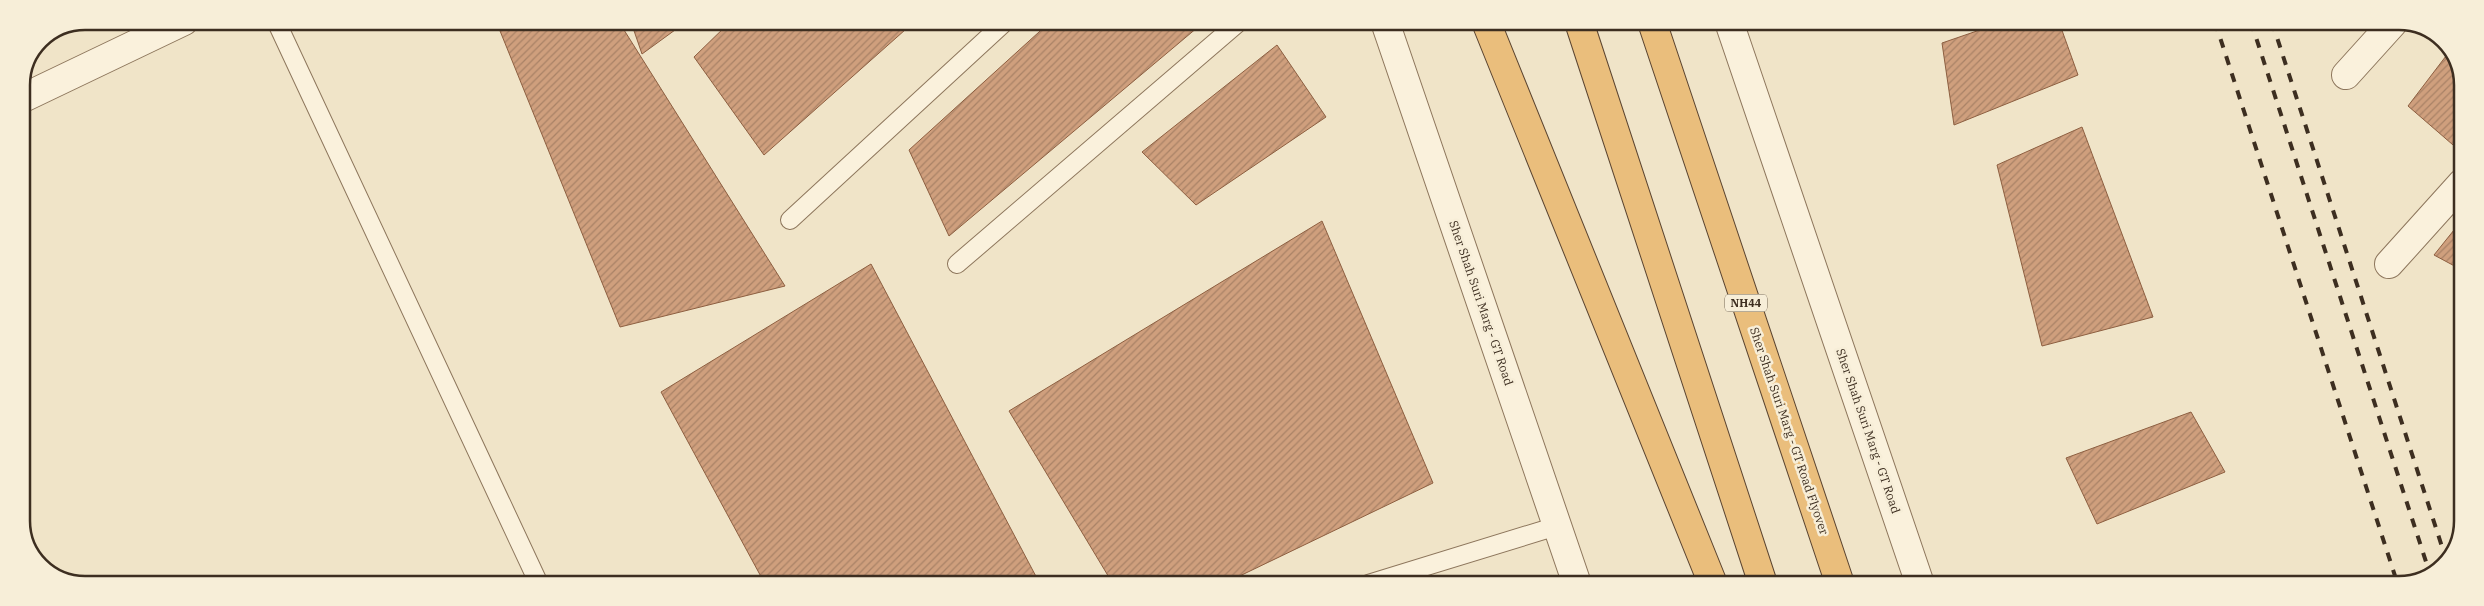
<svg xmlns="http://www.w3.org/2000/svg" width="2484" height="606" viewBox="0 0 2484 606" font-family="'IBM Plex Serif',serif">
<defs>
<pattern id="building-hatch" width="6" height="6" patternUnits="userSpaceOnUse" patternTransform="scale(1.25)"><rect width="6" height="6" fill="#cf9f7d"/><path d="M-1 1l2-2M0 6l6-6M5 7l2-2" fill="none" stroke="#a98266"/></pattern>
</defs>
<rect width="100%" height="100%" fill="#f0e4c8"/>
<path fill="url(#building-hatch)" stroke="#8d5f41" d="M496 21 619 22 785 286 620 327Z
M631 22H686L642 54Z
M730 22H914L764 155 694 57Z
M1050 22H1204L949 236 909 150Z
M2003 22H2059L2078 75 1954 125 1942 43Z
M1277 45 1326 117 1196 205 1142 152Z
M2446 56 2456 64 2463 80 2462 148 2460 151 2408 106Z
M2082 127 2153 317 2042 346 1997 165Z
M2462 220V270L2434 255Z
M1322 221 1433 483 1223 584H1113L1009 411Z
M871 264 1040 584H765L661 392Z
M2191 412 2225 472 2097 524 2066 458Z"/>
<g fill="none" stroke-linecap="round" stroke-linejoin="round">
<defs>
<path id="service" d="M276 21 539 584
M790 220 1005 22
M957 264 1239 22
M1368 584 1557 526"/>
<path id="minor" d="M2346 75 2393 23
M2389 264 2462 183"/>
<path id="tertiary" d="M1385 22 1577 584
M1729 22 1920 584
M21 99 184 21"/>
<path id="trunk" d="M1486 22 1713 584
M1579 22 1763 584
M1652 22 1840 584"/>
</defs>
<use href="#service" stroke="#8d765c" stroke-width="20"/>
<use href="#minor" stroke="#8d765c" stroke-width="30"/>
<use href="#tertiary" stroke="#8d765c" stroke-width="30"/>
<use href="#trunk" stroke="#5b4430" stroke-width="30"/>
<use href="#service" stroke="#faf1dc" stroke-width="18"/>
<use href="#minor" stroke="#faf1dc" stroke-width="28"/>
<use href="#tertiary" stroke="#faf1dc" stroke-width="28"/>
<use href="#trunk" stroke="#eabe7c" stroke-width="28"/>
<path stroke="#3d2e20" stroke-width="4" stroke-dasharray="9 9" stroke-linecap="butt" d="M2215 22 2398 585
M2251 22 2430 574
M2272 22 2446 559"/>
</g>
<g text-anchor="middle" stroke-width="5" stroke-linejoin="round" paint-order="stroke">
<rect fill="#f7eed8" stroke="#756857" stroke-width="1" x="1725" y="294.5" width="42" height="17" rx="4"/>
<g font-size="11" font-weight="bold" fill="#3d2e20">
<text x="1746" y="307">NH44</text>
</g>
<g font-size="12" fill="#3d2e20" stroke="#f7eed8">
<text transform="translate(1481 303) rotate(71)" y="4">Sher Shah Suri Marg - GT Road</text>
<text transform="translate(1789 431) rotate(71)" y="4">Sher Shah Suri Marg - GT Road Flyover</text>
<text transform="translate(1868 431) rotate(71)" y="4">Sher Shah Suri Marg - GT Road</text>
</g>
</g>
<path d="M0 0H2484V606H0ZM85 30H2399A55 55 0 0 1 2454 85V521A55 55 0 0 1 2399 576H85A55 55 0 0 1 30 521V85A55 55 0 0 1 85 30Z" fill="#f7eed8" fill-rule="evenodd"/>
<path fill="none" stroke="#3d2e20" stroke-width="2.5" d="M85 30H2399A55 55 0 0 1 2454 85V521A55 55 0 0 1 2399 576H85A55 55 0 0 1 30 521V85A55 55 0 0 1 85 30Z"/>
</svg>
